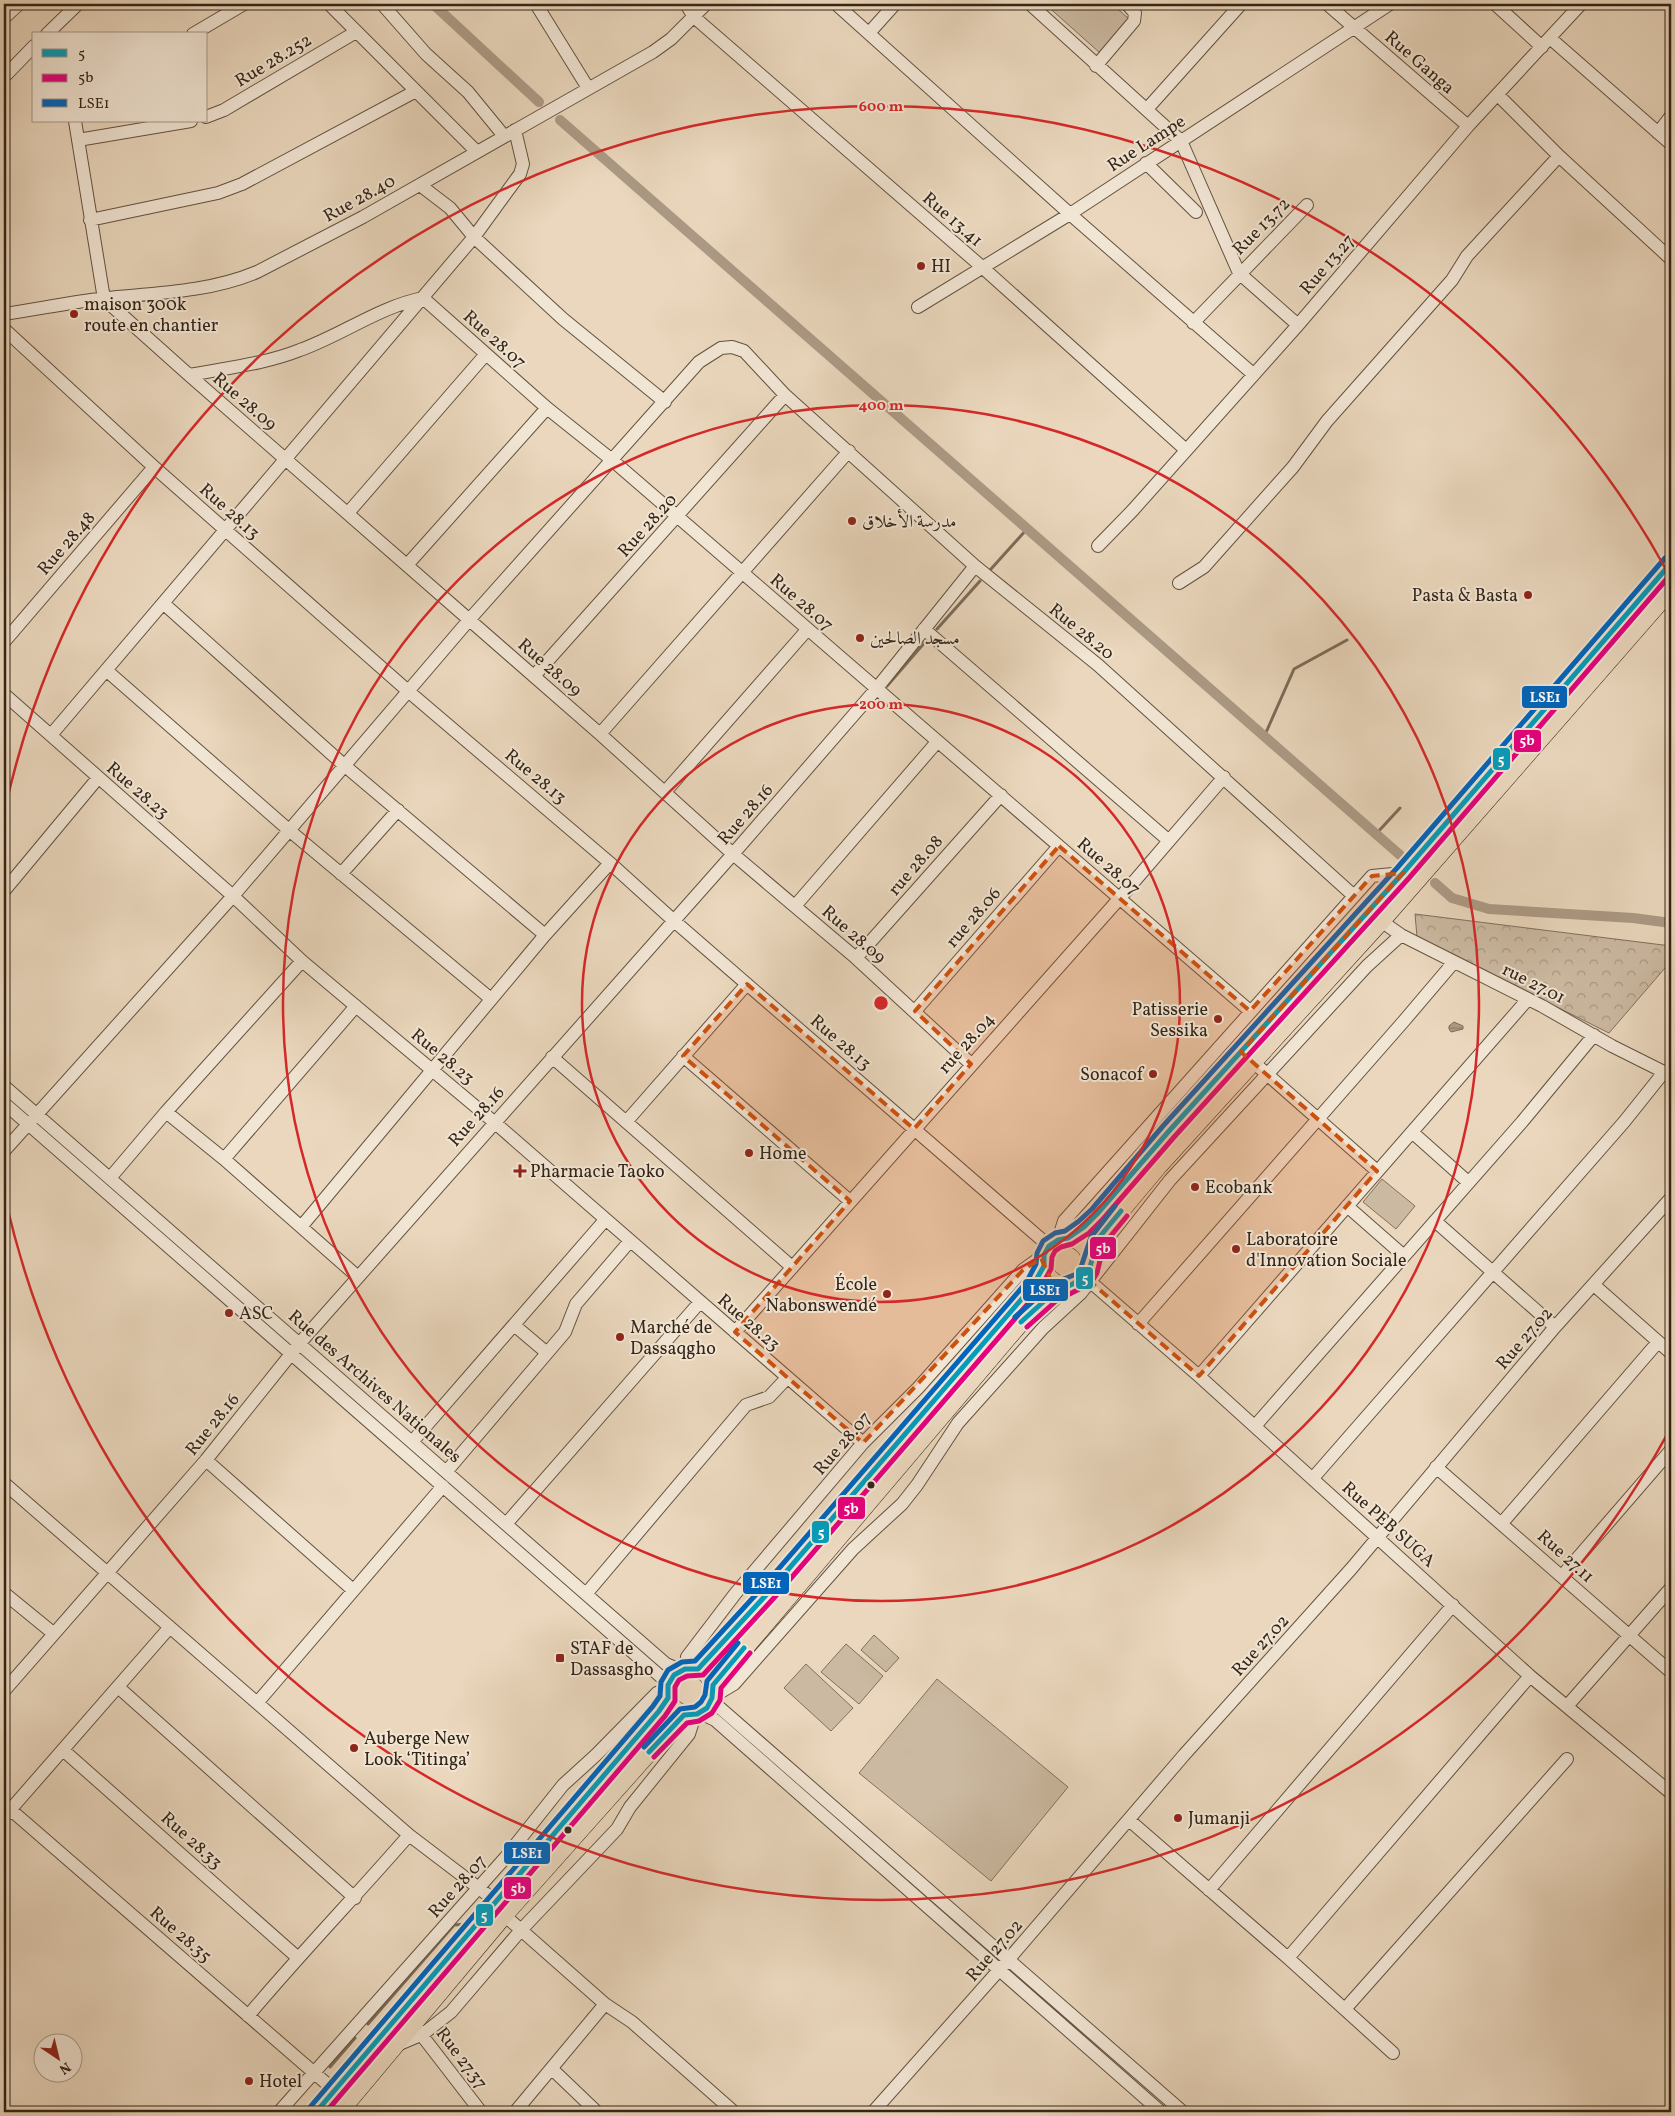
<svg xmlns="http://www.w3.org/2000/svg" width="1675" height="2116" viewBox="0 0 1675 2116" font-family="Vollkorn,Amiri,serif">
<defs>
<pattern id="forest-crowns" width="20" height="18" patternUnits="userSpaceOnUse" patternTransform="scale(1.25)"><rect width="20" height="18" fill="#cbb9a1"/><path d="M2 6a3 3 0 1 1 6 0M12 15a3 3 0 1 1 6 0" fill="none" stroke="#a69682"/></pattern>
<pattern id="water-rules" width="6" height="5" patternUnits="userSpaceOnUse" patternTransform="scale(1.25)"><rect width="6" height="5" fill="#ac9a85"/><path d="M0 2.5h6" fill="none" stroke="#8d7d6c"/></pattern>
</defs>
<rect width="100%" height="100%" fill="#ead7bd"/>
<filter id="stains"><feTurbulence type="fractalNoise" baseFrequency=".004" numOctaves="4"/><feColorMatrix values="0 0 0 0 .2 0 0 0 0 .09 0 0 0 0 .02 0 0 0 .5 -.17"/></filter>
<radialGradient id="worn" r=".72"><stop offset=".6" stop-color="#630" stop-opacity="0"/><stop offset="1" stop-color="#630" stop-opacity=".3"/></radialGradient>
<path fill="#cbb9a1" stroke="#806f5c" d="M1045 4H1112L1129 19 1100 53Z
M1382 1179 1415 1206 1396 1229 1363 1202Z
M874 1635 899 1658 886 1672 861 1650Z
M846 1644 883 1676 859 1704 821 1672Z
M806 1664 853 1708 831 1731 784 1688Z
M937 1679 1068 1787 991 1881 859 1773Z"/>
<path fill="url(#forest-crowns)" stroke="#806f5c" d="M1415 914 1671 946V961L1609 1033 1417 937Z"/>
<path fill="url(#water-rules)" stroke="#7c6b59" d="M1454 1022 1463 1026V1029L1451 1032 1449 1029V1026Z"/>
<g fill="none" stroke-linecap="round" stroke-linejoin="round">
<path stroke="#7c6b59" stroke-width="3" d="M991 569 1027 529
M937 629 980 581
M887 686 926 641
M1264 737 1294 669 1347 640
M1376 834 1400 808
M710 1641 764 1584
M368 2024 454 1925 467 1924
M330 2067 355 2038"/>
<path stroke="#ac9a85" stroke-width="10" d="M433 4 539 102
M560 120 1400 855
M1435 883 1452 898 1489 909 1633 918 1671 923"/>
<defs>
<path id="minor" d="M329 4 477 152
M382 4 426 54 468 92 504 136
M536 4 588 88
M686 4 694 17 982 267 1186 450
M836 4 1070 214 1253 374
M1030 4 1181 141 1239 273 1298 325
M1327 4 1468 126
M1495 4 1542 47
M4 18 19 4
M869 33 895 4
M47 34 78 4
M193 34 244 4
M1550 38 1671 144
M1096 66 1134 21 1135 13 1127 4
M4 77 34 46
M1498 95 1559 156 1671 259
M1147 109 1241 4
M206 117 224 110 356 32
M75 121 104 299 189 375 600 734 733 854 856 958 971 1064
M1658 133 1671 116
M78 140 191 121
M1146 163 1196 212
M420 185 450 208 474 237 563 319 665 402
M90 220 218 193 242 184 416 91
M918 307 1070 214 1390 4
M4 314C38 309 72 302 106 298 157 293 209 292 257 272L363 217 653 52 671 39 706 4
M1193 323 1307 205
M4 329 154 467 408 691 610 863 673 920 1049 1246
M189 375C226 368 265 364 300 350 342 335 379 307 423 298L547 408 612 460 1250 1011
M348 513 486 354
M1098 546 1133 510 1298 325 1468 126 1581 4
M407 565 547 408
M1179 583 1204 567 1293 467 1327 421 1452 280 1467 256 1559 156
M163 603 345 766 545 935
M924 629 1168 840
M4 642 154 467
M106 670 290 831 491 999
M534 676 785 395
M4 694 233 896 302 961 494 1122 863 1443
M600 734 849 451
M51 735 474 237 520 174 523 164 515 130
M665 792 807 630
M341 874 398 810
M4 891 98 778
M795 906 937 742
M1381 921 1401 935 1542 1006 1612 1046 1670 1075
M856 958 1001 795
M915 1011 1059 846
M683 1056 850 1201
M552 1057 792 1267
M1252 1061 1377 1171
M4 1086 666 1664 680 1670
M4 1103 668 1683
M166 1112 224 1159 358 1277
M626 1122 747 984
M1412 1132 1468 1182
M4 1151 233 896 469 620 699 362 721 348 732 347 744 351 785 395 975 566 1098 665 1354 896
M224 1159 356 1006
M110 1178 166 1112 302 961
M1347 1206 1404 1256
M1435 1221 1555 1327
M301 1227 545 935 610 863
M1058 1240 1064 1221 1372 876 1403 873
M1086 1278 1199 1376 1530 1676 1671 1793
M1594 1285 1671 1353
M1138 1324 1403 1022 1454 962
M514 1325 547 1353
M735 1332 1119 899 1224 777
M1199 1376 1528 999
M1255 1426 1522 1122 1594 1035
M412 1442 605 1220
M206 1460 353 1590
M1436 1467 1671 1672
M446 1472 565 1332 576 1304 630 1241
M1313 1478 1624 1122 1664 1072
M4 1483 409 1835 497 1902
M1502 1523 1658 1342
M506 1524 700 1302
M1562 1576 1671 1450
M4 1593 53 1633
M586 1594 746 1405 769 1397 787 1378
M686 1668 687 1657 735 1594 863 1443 918 1388 1023 1270 1044 1255
M118 1687 355 1898
M4 1691 206 1460 299 1344 733 854 877 688 975 566
M714 1696 734 1684 853 1549 902 1504 917 1485 958 1423 1043 1328 1081 1293 1170 1180 1367 966 1401 935
M712 1701 1183 2112
M257 1703 443 1486
M1568 1705 1671 1588
M700 1713 715 1720 1161 2112
M63 1750 297 1957
M4 1804 334 2090
M4 1817 170 1627
M1129 1820 1288 1958 1393 2053
M1209 1890 1453 1605
M504 1915 605 2004 632 2022 734 2112
M1288 1958 1530 1676
M1345 2009 1567 1759
M248 2016C300 1954 356 1896 409 1835
M417 2029 481 2112
M397 2045 423 2034 451 2012 521 1930 617 1829 630 1807 689 1734 695 1715
M552 2069 597 2112
M279 2112 505 1858 563 1785 596 1755 657 1693 666 1689
M515 2112 605 2004
M873 2112 1008 1960 1184 1755 1351 1569 1555 1327 1671 1198"/>
<path id="highway" d="M1068 1238 1084 1227 1097 1214 1169 1131 1403 873 1671 563
M1043 1262a24 24 0 1 1 48 0a24 24 0 1 1-48 0Z
M1091 1258 1096 1242 1107 1227 1159 1165 1381 921 1671 589
M666 1691a24 24 0 1 1 48 0a24 24 0 1 1-48 0Z
M698 1669 767 1594 1032 1287 1044 1266
M713 1685 1026 1316 1045 1299 1066 1286
M316 2112 659 1711 668 1698
M339 2112 504 1915 674 1724 684 1715"/>
</defs>
<use href="#minor" stroke="#625240" stroke-width="14"/>
<use href="#highway" stroke="#342517" stroke-width="19"/>
<use href="#minor" stroke="#f1e5d4" stroke-width="12"/>
<use href="#highway" stroke="#ead7bd" stroke-width="18"/>
<defs>
<path id="bus-1" d="M1021 1322 1052 1294 1085 1278 1089 1271 1097 1240 1121 1211
M649 1752 684 1715 697 1714 707 1708 712 1698 713 1685 744 1648
M316 2112 659 1711 668 1698V1685L674 1675 685 1669H698L767 1594 1032 1287 1044 1266V1255L1049 1246 1058 1240 1068 1238 1084 1227 1097 1214 1169 1131 1403 873 1671 563"/>
<path id="bus-2" d="M1027 1327 1056 1301 1091 1283 1097 1273 1104 1244 1127 1216
M654 1757 687 1723 699 1721 712 1713 720 1700 721 1688 750 1653
M326 2112 665 1716 675 1701V1687L679 1680 687 1676 703 1675 773 1599 1038 1292 1051 1269 1052 1257 1055 1251 1061 1247 1072 1244 1089 1233 1103 1219 1175 1136 1409 878 1671 574"/>
<path id="bus-3" d="M1015 1317 1048 1288 1061 1280 1079 1273 1091 1237 1115 1206
M644 1747 680 1709 695 1707 701 1702 705 1695 707 1681 738 1643
M310 2107 653 1706 660 1696 661 1682 668 1670 682 1662 695 1661 761 1589 1026 1283 1036 1264 1037 1253 1043 1241 1055 1233 1065 1231 1079 1221 1092 1209 1163 1126 1397 868 1665 558"/>
</defs>
<use href="#bus-1" stroke="#f1e5d4" stroke-width="9"/>
<use href="#bus-2" stroke="#f1e5d4" stroke-width="9"/>
<use href="#bus-3" stroke="#f1e5d4" stroke-width="9"/>
<use href="#bus-1" stroke="#059cbc" stroke-width="5"/>
<use href="#bus-2" stroke="#e5007d" stroke-width="5"/>
<use href="#bus-3" stroke="#0065bd" stroke-width="5"/>
</g>
<path fill="#cd510e" fill-opacity="0.2" stroke="#cd510e" stroke-width="4" stroke-dasharray="10 6" stroke-linejoin="round" d="M1059 846 1250 1011 1372 876 1403 873 1241 1052 1377 1171 1199 1376 1086 1278 1066 1286 1051 1280 1041 1258 1023 1270 863 1443 735 1332 850 1201 683 1056 747 984 914 1129 971 1064 915 1011Z"/>
<g fill="none" stroke="#d62828" stroke-width="2.5">
<circle cx="881" cy="1003" r="299"/>
<circle cx="881" cy="1003" r="598"/>
<path d="M1669 1431A897 897 0 0 1 5 1197M5 809A897 897 0 0 1 1669 575"/>
</g>
<g fill="#8f2418" stroke="#f1e5d4" stroke-width="2">
<circle cx="921" cy="266" r="5"/>
<circle cx="74" cy="314" r="5"/>
<circle cx="852" cy="521" r="5"/>
<circle cx="1528" cy="595" r="5"/>
<circle cx="860" cy="638" r="5"/>
<circle cx="1218" cy="1019" r="5"/>
<circle cx="1153" cy="1074" r="5"/>
<circle cx="749" cy="1153" r="5"/>
<path d="M517.5 1163.5h5v5h5v5h-5v5h-5v-5h-5v-5h5z"/>
<circle cx="1195" cy="1187" r="5"/>
<circle cx="1236" cy="1249" r="5"/>
<circle cx="887" cy="1294" r="5"/>
<circle cx="229" cy="1313" r="5"/>
<circle cx="620" cy="1337" r="5"/>
<rect x="555" y="1653" width="10" height="10" rx="2.5"/>
<circle cx="354" cy="1748" r="5"/>
<circle cx="1178" cy="1818" r="5"/>
<circle cx="249" cy="2081" r="5"/>
</g>
<g fill="#342517" stroke="#f1e5d4" stroke-width="2">
<circle cx="871" cy="1485" r="4.5"/>
<circle cx="568" cy="1830" r="4.5"/>
</g>
<g text-anchor="middle" stroke-width="4" stroke-linejoin="round" paint-order="stroke">
<g font-size="18" fill="#342517" stroke="#f1e5d4">
<text transform="translate(273 60) rotate(-31)" y="6">Rue 28.252</text>
<text transform="translate(1420 62) rotate(41)" y="6">Rue Ganga</text>
<text transform="translate(1146 143) rotate(-33)" y="6">Rue Lampe</text>
<text transform="translate(359 198) rotate(-29)" y="6">Rue 28.40</text>
<text transform="translate(953 219) rotate(41)" y="6">Rue 13.41</text>
<text transform="translate(1261 226) rotate(-45)" y="6">Rue 13.72</text>
<text transform="translate(1327 264) rotate(-49)" y="6">Rue 13.27</text>
<text transform="translate(495 339) rotate(42)" y="6">Rue 28.07</text>
<text transform="translate(245 401) rotate(41)" y="6">Rue 28.09</text>
<text transform="translate(230 511) rotate(42)" y="6">Rue 28.13</text>
<text transform="translate(647 525) rotate(-48)" y="6">Rue 28.20</text>
<text transform="translate(66 543) rotate(-49)" y="6">Rue 28.48</text>
<text transform="translate(802 602) rotate(41)" y="6">Rue 28.07</text>
<text transform="translate(1082 631) rotate(39)" y="6">Rue 28.20</text>
<text transform="translate(550 667) rotate(41)" y="6">Rue 28.09</text>
<text transform="translate(536 776) rotate(40)" y="6">Rue 28.13</text>
<text transform="translate(138 790) rotate(41)" y="6">Rue 28.23</text>
<text transform="translate(745 814) rotate(-49)" y="6">Rue 28.16</text>
<text transform="translate(915 865) rotate(-49)" y="6">rue 28.08</text>
<text transform="translate(1109 866) rotate(41)" y="6">Rue 28.07</text>
<text transform="translate(973 917) rotate(-49)" y="6">rue 28.06</text>
<text transform="translate(854 934) rotate(41)" y="6">Rue 28.09</text>
<text transform="translate(1534 983) rotate(27)" y="6">rue 27.01</text>
<text transform="translate(841 1042) rotate(41)" y="6">Rue 28.13</text>
<text transform="translate(966 1043) rotate(-48)" y="6">rue 28.04</text>
<text transform="translate(443 1056) rotate(40)" y="6">Rue 28.23</text>
<text transform="translate(476 1116) rotate(-48)" y="6">Rue 28.16</text>
<text transform="translate(749 1322) rotate(41)" y="6">Rue 28.23</text>
<text transform="translate(1524 1338) rotate(-49)" y="6">Rue 27.02</text>
<text transform="translate(375 1386) rotate(41)" y="6">Rue des Archives Nationales</text>
<text transform="translate(212 1424) rotate(-51)" y="6">Rue 28.16</text>
<text transform="translate(842 1443) rotate(-49)" y="6">Rue 28.07</text>
<text transform="translate(1389 1524) rotate(42)" y="6">Rue PEB SUGA</text>
<text transform="translate(1566 1556) rotate(42)" y="6">Rue 27.11</text>
<text transform="translate(1260 1645) rotate(-48)" y="6">Rue 27.02</text>
<text transform="translate(192 1840) rotate(42)" y="6">Rue 28.33</text>
<text transform="translate(457 1886) rotate(-48)" y="6">Rue 28.07</text>
<text transform="translate(181 1934) rotate(41)" y="6">Rue 28.35</text>
<text transform="translate(994 1950) rotate(-49)" y="6">Rue 27.02</text>
<text transform="translate(462 2058) rotate(53)" y="6">Rue 27.37</text>
</g>
<g font-size="18" fill="#342517" stroke="#f1e5d4" text-anchor="start">
<text x="931" y="272">HI</text>
<text x="84" y="310">maison 300k<tspan x="84" dy="21">route en chantier</tspan></text>
<text x="862" y="527">مدرسة الأخلاق</text>
<text x="1518" y="601" text-anchor="end">Pasta &amp; Basta</text>
<text x="870" y="644">مسجد الصالحين</text>
<text x="1208" y="1015" text-anchor="end">Patisserie<tspan x="1208" dy="21">Sessika</tspan></text>
<text x="1143" y="1080" text-anchor="end">Sonacof</text>
<text x="759" y="1159">Home</text>
<text x="530" y="1177">Pharmacie Taoko</text>
<text x="1205" y="1193">Ecobank</text>
<text x="1246" y="1245">Laboratoire<tspan x="1246" dy="21">d'Innovation Sociale</tspan></text>
<text x="877" y="1290" text-anchor="end">École<tspan x="877" dy="21">Nabonswendé</tspan></text>
<text x="239" y="1319">ASC</text>
<text x="630" y="1333">Marché de<tspan x="630" dy="21">Dassaqgho</tspan></text>
<text x="570" y="1654">STAF de<tspan x="570" dy="21">Dassasgho</tspan></text>
<text x="364" y="1744">Auberge New<tspan x="364" dy="21">Look ‘Titinga’</tspan></text>
<text x="1188" y="1824">Jumanji</text>
<text x="259" y="2087">Hotel</text>
</g>
</g>
<circle cx="881" cy="1003" r="8" fill="#d62828" stroke="#f1e5d4" stroke-width="2.5"/>
<g font-size="15" text-anchor="middle" font-weight="bold" fill="#d62828" stroke="#f1e5d4" stroke-width="4" stroke-linejoin="round" paint-order="stroke">
<text x="881" y="111">600 m</text>
<text x="881" y="410">400 m</text>
<text x="881" y="709">200 m</text>
</g>
<g stroke="#f1e5d4" stroke-width="2">
<rect x="1521" y="685" width="47" height="24" rx="5" fill="#0065bd"/>
<rect x="1513" y="729" width="29" height="24" rx="5" fill="#e5007d"/>
<rect x="1492" y="747" width="19" height="24" rx="5" fill="#059cbc"/>
<rect x="1089" y="1236" width="28" height="24" rx="5" fill="#e5007d"/>
<rect x="1075" y="1266" width="19" height="24" rx="5" fill="#059cbc"/>
<rect x="1022" y="1278" width="47" height="24" rx="5" fill="#0065bd"/>
<rect x="837" y="1496" width="29" height="24" rx="5" fill="#e5007d"/>
<rect x="811" y="1520" width="19" height="24" rx="5" fill="#059cbc"/>
<rect x="742" y="1571" width="48" height="24" rx="5" fill="#0065bd"/>
<rect x="503" y="1841" width="48" height="24" rx="5" fill="#0065bd"/>
<rect x="503" y="1876" width="29" height="24" rx="5" fill="#e5007d"/>
<rect x="475" y="1903" width="19" height="24" rx="5" fill="#059cbc"/>
</g>
<g font-size="14" text-anchor="middle" font-weight="bold" fill="#fff">
<text x="1545" y="702">LSE1</text>
<text x="1527" y="745">5b</text>
<text x="1501" y="764">5</text>
<text x="1103" y="1253">5b</text>
<text x="1085" y="1283">5</text>
<text x="1045" y="1295">LSE1</text>
<text x="851" y="1513">5b</text>
<text x="821" y="1537">5</text>
<text x="766" y="1588">LSE1</text>
<text x="527" y="1858">LSE1</text>
<text x="518" y="1893">5b</text>
<text x="484" y="1920">5</text>
</g>
<rect width="1675" height="2116" fill="none" stroke="#ead7bd" stroke-width="20"/>
<rect x="5" y="5" width="1665" height="2106" fill="none" stroke="#342517" stroke-width="2.5"/>
<rect x="10" y="10" width="1655" height="2096" fill="none" stroke="#342517"/>
<rect x="32" y="32" width="175" height="90" fill="#f1e5d4" stroke="#a59888"/>
<rect x="42" y="49" width="25" height="8" fill="#059cbc" stroke="#a59888"/>
<text x="78" y="58" font-size="15" fill="#342517">5</text>
<rect x="42" y="74" width="25" height="8" fill="#e5007d" stroke="#a59888"/>
<text x="78" y="82" font-size="15" fill="#342517">5b</text>
<rect x="42" y="99" width="25" height="8" fill="#0065bd" stroke="#a59888"/>
<text x="78" y="108" font-size="15" fill="#342517">LSE1</text>
<g transform="translate(58 2058) rotate(145)"><circle r="24" fill="#f1e5d4" stroke="#a59888"/>
<path d="M0-4L9 19L0 12L-9 19Z" fill="#8f2418"/>
<text y="-8" font-size="14" font-weight="bold" text-anchor="middle" fill="#342517">N</text>
</g>
<rect width="100%" height="100%" filter="url(#stains)"/>
<rect width="100%" height="100%" fill="url(#worn)"/>
</svg>
